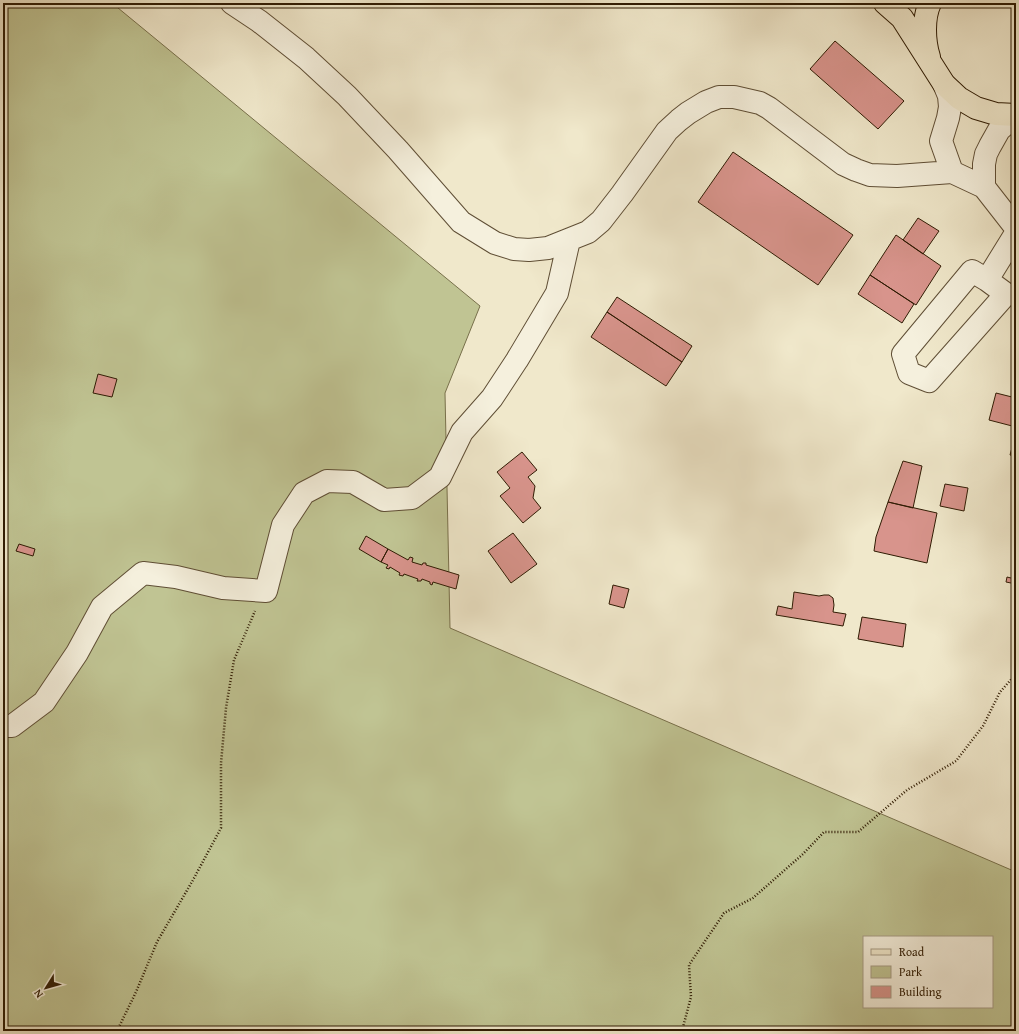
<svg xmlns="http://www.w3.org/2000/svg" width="1019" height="1034" viewBox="0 0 1019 1034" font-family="'Gentium Book Plus',serif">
<rect width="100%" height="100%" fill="#f0e8cb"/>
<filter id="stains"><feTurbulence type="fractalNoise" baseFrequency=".005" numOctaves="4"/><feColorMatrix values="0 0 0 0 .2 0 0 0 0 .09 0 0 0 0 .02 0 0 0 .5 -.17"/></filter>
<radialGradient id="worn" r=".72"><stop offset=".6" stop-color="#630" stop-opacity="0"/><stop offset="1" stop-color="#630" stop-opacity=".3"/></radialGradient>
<path fill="#c0c493" stroke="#78704b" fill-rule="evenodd" d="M3 3H112L480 306 445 393 450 628 1016 872V1031H3ZM864 937H992V1007H864Z"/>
<path fill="#d8948c" stroke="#2f1b03" d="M835 41 904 101 878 129 810 69Z
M733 152 853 235 818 285 698 202Z
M918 218 939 231 923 254 903 240Z
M896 235 941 266 916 305 870 275Z
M870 275 914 304 902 323 858 294Z
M617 297 692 346 682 362 607 312Z
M607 312 682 362 666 386 591 337Z
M98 374 117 379 112 397 93 393Z
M996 393 1016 398V427L989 420Z
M1016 433V456L1010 455Z
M522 452 537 470 528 477 535 486 533 498 541 508 523 523 500 496 510 488 497 472Z
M903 461 922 466 913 508 888 502Z
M945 484 968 488 964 511 940 506Z
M888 502 937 513 927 563 874 551 876 537Z
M513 533 537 564 511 583 488 551Z
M366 536 388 549 381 562 359 549Z
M19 544 35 549 33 556 16 551Z
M388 549 408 560 410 557 413 558 412 562 422 565 423 563H426V565L459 575 456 589 433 582 432 585 430 584V582L422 579 421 581H417L418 579 404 574 403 576 399 575 400 573 390 567 389 569 386 568 388 565 381 562Z
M1016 571V584L1006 582 1007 577 1015 579Z
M613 585 629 589 624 608 609 604Z
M794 592 819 596 824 595H829L833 598 834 605 833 612 846 614 843 626 776 615 778 606 792 609Z
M862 617 906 624 903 647 858 639Z"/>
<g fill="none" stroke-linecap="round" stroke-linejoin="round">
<defs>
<path id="minor" d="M232 3 259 21 306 58 347 96 398 150 461 222 495 243 514 249 529 250 548 248 588 232 601 221 622 194 667 131 679 120 688 113 706 102 719 97H734L760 103 769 108 843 164 856 170 870 175 897 176 952 172 984 187
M944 84 949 96 950 107 948 118 941 141 952 172
M1016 115 999 130 990 146 986 154 984 164V187L1016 228
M972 271 987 280 1006 294 929 381 909 373 903 354Z
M987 280 1016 233
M3 726H12L44 702 77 653 102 607 143 573 176 577 223 588 266 591 283 525 304 493 327 481 353 482 384 500 412 498 440 477 462 432 492 398 517 360 557 293 569 240"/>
<path id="major" d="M885 3 902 18 944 84 959 98 976 108 996 114 1016 115
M929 57C924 41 923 18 930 3"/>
</defs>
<use href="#minor" stroke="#5f4e35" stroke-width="24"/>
<use href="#major" stroke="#2f1b03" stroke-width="24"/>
<path stroke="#2f1b03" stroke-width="2.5" stroke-dasharray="1 2" stroke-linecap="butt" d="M117 1031 136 992 157 942 193 880 221 828V763L226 708 234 660 255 611
M682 1031 691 997 689 965 724 913 753 898 803 854 824 832H858L907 790 956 761 983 726 1000 692 1015 675 1016 676"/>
<use href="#minor" stroke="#f5f0dd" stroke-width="22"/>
<use href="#major" stroke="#f0e8cb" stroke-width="22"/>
</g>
<rect width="1019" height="1034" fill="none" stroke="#f0e8cb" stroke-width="16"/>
<rect x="4" y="4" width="1011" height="1026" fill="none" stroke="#2f1b03" stroke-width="2"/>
<rect x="8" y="8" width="1003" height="1018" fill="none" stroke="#2f1b03"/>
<rect x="863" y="936" width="130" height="72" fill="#f5f0dd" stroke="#a69b86"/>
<rect x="871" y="949" width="20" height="6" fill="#f0e8cb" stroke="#a69b86"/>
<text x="899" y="956" font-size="12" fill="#2f1b03">Road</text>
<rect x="871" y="966" width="20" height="12" fill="#c0c493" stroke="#a69b86"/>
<text x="899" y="976" font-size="12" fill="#2f1b03">Park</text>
<rect x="871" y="986" width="20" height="12" fill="#d8948c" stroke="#a69b86"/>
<text x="899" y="996" font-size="12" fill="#2f1b03">Building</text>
<g transform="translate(46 988) rotate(233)" stroke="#f5f0dd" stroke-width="3" paint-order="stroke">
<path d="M0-3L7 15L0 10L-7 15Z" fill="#2f1b03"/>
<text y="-6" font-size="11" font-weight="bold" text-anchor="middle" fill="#2f1b03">N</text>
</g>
<rect width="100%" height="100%" filter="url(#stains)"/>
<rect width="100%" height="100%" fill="url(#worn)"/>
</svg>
